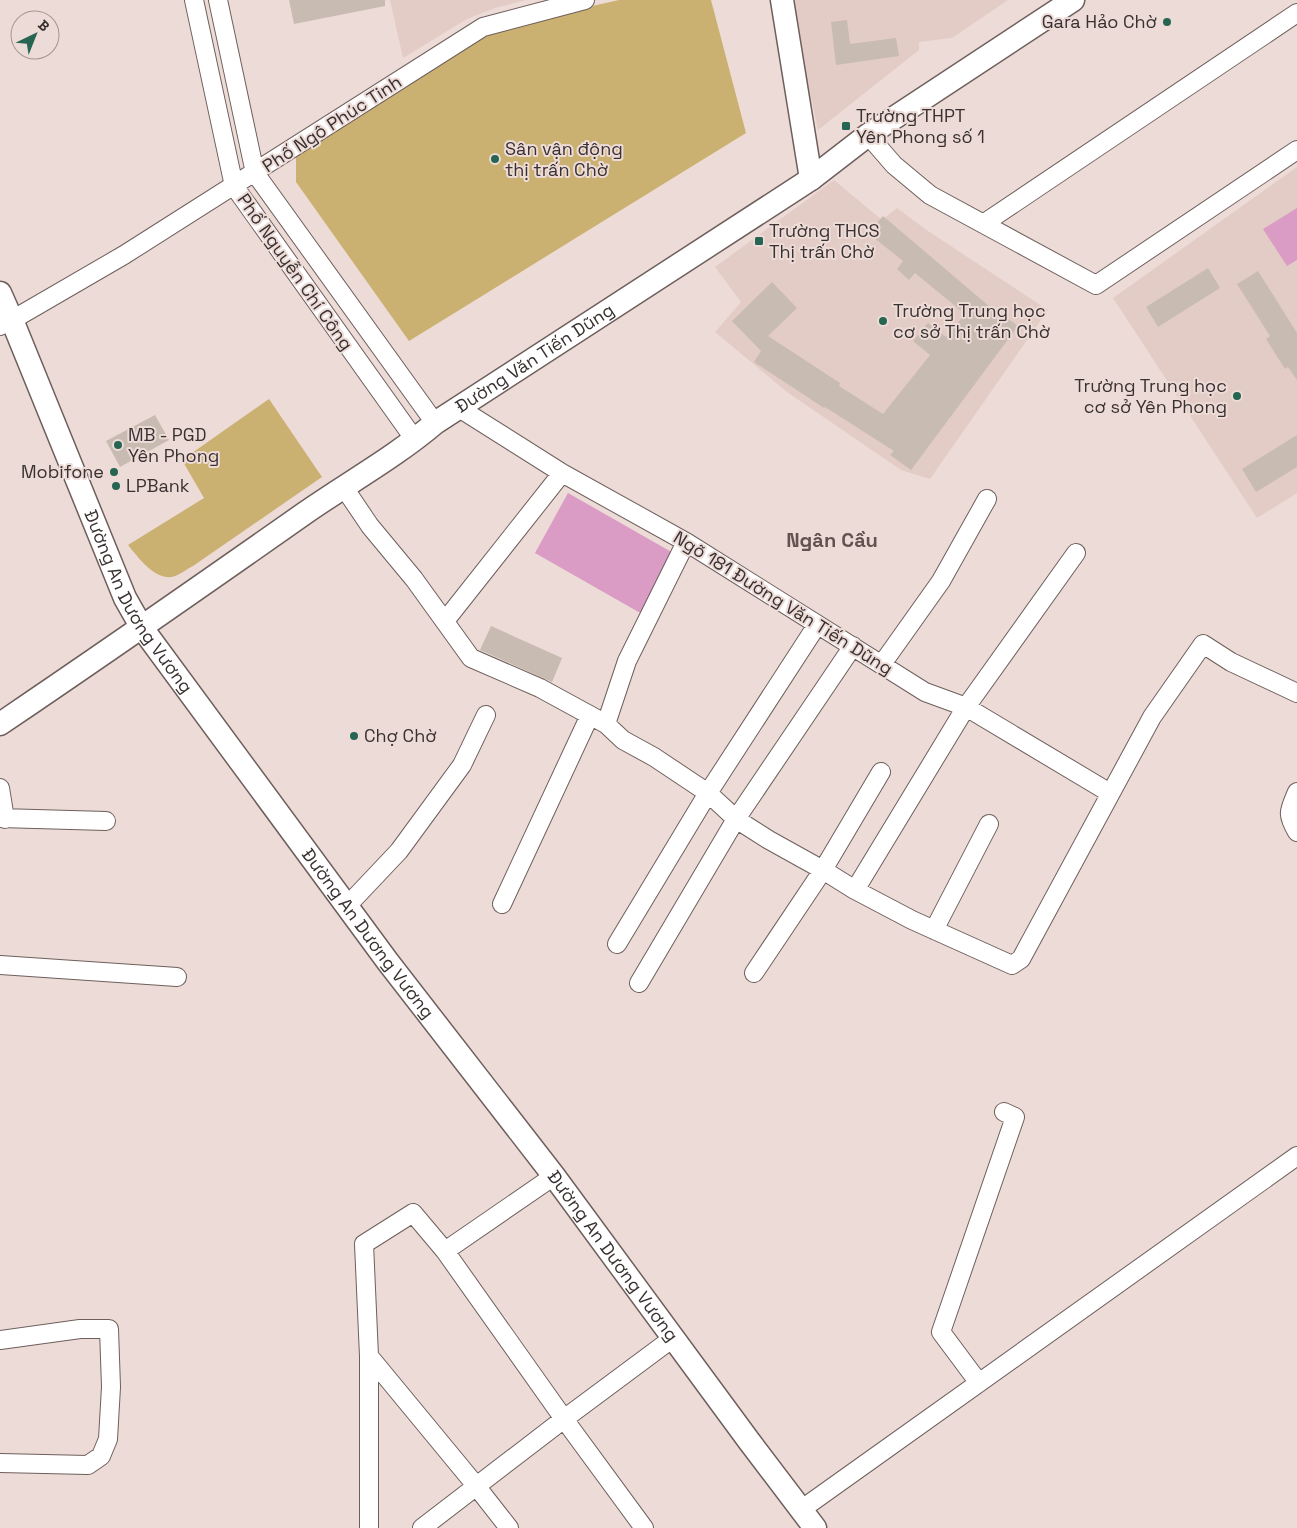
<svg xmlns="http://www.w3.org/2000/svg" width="1297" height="1528" viewBox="0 0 1297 1528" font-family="'Space Grotesk',sans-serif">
<rect width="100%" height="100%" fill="#eddbd7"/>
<path fill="#e4ccc6" d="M390 0H526L495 8 467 19 403 58Z
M790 0H1008L952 38 919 42V50L818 130Z
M1297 167V493L1257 518 1113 298Z
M834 180 882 220 897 208 928 231 1048 310 930 479 901 470 787 392 715 332 741 302 715 267Z"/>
<path fill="#cbb171" d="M619 0H711L746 133 409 341 296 182V154L488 33 552 15Z
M269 399 322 477 193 566C187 569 178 576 172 577 153 579 138 557 128 545L204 498 182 460Z"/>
<path fill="#da9cc5" d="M1297 208V260L1287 266 1263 229Z
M568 493 675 554 642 614 535 553Z"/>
<path fill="#c8bbb1" d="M289 0H385V6L294 24Z
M847 20 850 44 896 38 899 56 836 65 831 22Z
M883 216 996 312 997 311 1018 326 911 470 890 455 894 451 825 407 824 408 754 362 761 351 732 321 772 282 797 308 768 336 840 383 839 386 883 414 930 355 913 341 928 323 946 337 965 314 915 273 909 280 897 269 903 261 868 233Z
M1208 268 1220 288 1158 327 1146 307Z
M1258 271 1297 333V380L1288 367 1285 369 1266 339 1270 336 1237 284Z
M155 415 169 440 120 467 106 441Z
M1297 435V467L1256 492 1242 469Z
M491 626 562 658 552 682 480 650Z"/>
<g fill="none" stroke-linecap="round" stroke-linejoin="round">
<defs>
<path id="minor" d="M194 0 234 186 415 440
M218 0 255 173 435 423
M868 135 894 165 930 195 1096 285 1297 150
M983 224 1297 13
M0 326 12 320 124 255 483 27 585 0
M459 408 562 473 686 542 925 692 966 707 1110 793
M343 486 370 526 414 579 471 658 540 688 606 724 623 740 654 757 708 793 736 819 769 840 823 870 855 890 912 920 1012 965 1021 959 1152 717 1203 644 1231 662 1297 693
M445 621 562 473
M882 664 941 581 987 499
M606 724 627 661 686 542
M0 788 5 819
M1297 792C1289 811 1286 813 1297 832
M0 818 106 821
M855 890 966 707 1076 553
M502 904 590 715
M347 906 399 851 462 765 486 715
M934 930 989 824
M617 944 708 793 817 625
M0 965 177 977
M754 973 823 870 881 772
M639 983 736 819 853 646
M445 1251 554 1176
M0 1340 80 1329H109L111 1387 108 1439 101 1456 88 1465 0 1463
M369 1356V1528
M979 1383 941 1332 1015 1117 1004 1112
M802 1509 1297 1156
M422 1528 564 1419 673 1338
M509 1528 473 1482 369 1356 364 1244 413 1213 445 1251 564 1419 644 1528"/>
<g id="major">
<path d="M782 0 811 179"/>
<path id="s1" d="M0 293 12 320 125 598 142 628 388 962 554 1176 749 1441 815 1528"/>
<path id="s2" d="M0 724C102 655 204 584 305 513 348 483 395 457 435 423L811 179 868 135 1073 0"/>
</g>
</defs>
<use href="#minor" stroke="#6e5f5c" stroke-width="20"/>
<use href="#major" stroke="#6e5f5c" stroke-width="25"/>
<use href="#minor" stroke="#fff" stroke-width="18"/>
<use href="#major" stroke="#fff" stroke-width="22"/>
</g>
<g fill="#266551" stroke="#eddbd7" stroke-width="2">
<circle cx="1167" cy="22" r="5"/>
<rect x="841" y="121" width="10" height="10" rx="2.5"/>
<circle cx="495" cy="159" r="5"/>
<rect x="754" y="236" width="10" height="10" rx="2.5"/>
<circle cx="883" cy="321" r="5"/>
<circle cx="1237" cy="396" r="5"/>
<circle cx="118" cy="445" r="5"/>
<circle cx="114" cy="472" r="5"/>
<circle cx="116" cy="486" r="5"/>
<circle cx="354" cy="736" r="5"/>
</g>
<g text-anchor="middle" stroke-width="4" stroke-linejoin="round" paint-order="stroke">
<g font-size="18" fill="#383130" stroke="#eddbd7" text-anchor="start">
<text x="1157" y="28" text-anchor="end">Gara Hảo Chờ</text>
<text x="856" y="122">Trường THPT<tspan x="856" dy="21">Yên Phong số 1</tspan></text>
<text x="505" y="155">Sân vận động<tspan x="505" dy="21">thị trấn Chờ</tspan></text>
<text x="769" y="237">Trường THCS<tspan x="769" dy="21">Thị trấn Chờ</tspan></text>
<text x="893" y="317">Trường Trung học<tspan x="893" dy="21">cơ sở Thị trấn Chờ</tspan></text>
<text x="1227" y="392" text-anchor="end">Trường Trung học<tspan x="1227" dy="21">cơ sở Yên Phong</tspan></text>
<text x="128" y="441">MB - PGD<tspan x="128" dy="21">Yên Phong</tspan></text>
<text x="104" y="478" text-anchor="end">Mobifone</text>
<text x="126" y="492">LPBank</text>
<text x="364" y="742">Chợ Chờ</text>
</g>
<g font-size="18" fill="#383130" stroke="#eddbd7">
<text transform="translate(332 124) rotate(-33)" y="6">Phố Ngô Phúc Tinh</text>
<text transform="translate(295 272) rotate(55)" y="6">Phố Nguyễn Chí Công</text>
<text dy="6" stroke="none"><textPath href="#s2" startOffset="648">Đường Văn Tiến Dũng</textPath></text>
<text dy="6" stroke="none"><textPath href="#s1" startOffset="339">Đường An Dương Vương</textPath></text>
<text transform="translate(783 603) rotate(32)" y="6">Ngõ 181 Đường Văn Tiến Dũng</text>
<text dy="6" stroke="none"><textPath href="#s1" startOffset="744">Đường An Dương Vương</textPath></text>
<text dy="6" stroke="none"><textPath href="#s1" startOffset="1149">Đường An Dương Vương</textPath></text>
</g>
<g font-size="20" font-weight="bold" fill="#625350" stroke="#eddbd7">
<text x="832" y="547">Ngân Cầu</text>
</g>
</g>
<g transform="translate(35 35) rotate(43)"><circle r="24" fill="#eddbd7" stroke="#a59794"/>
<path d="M0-4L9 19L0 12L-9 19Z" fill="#266551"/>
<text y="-8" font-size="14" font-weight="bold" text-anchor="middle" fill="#383130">B</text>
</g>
</svg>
